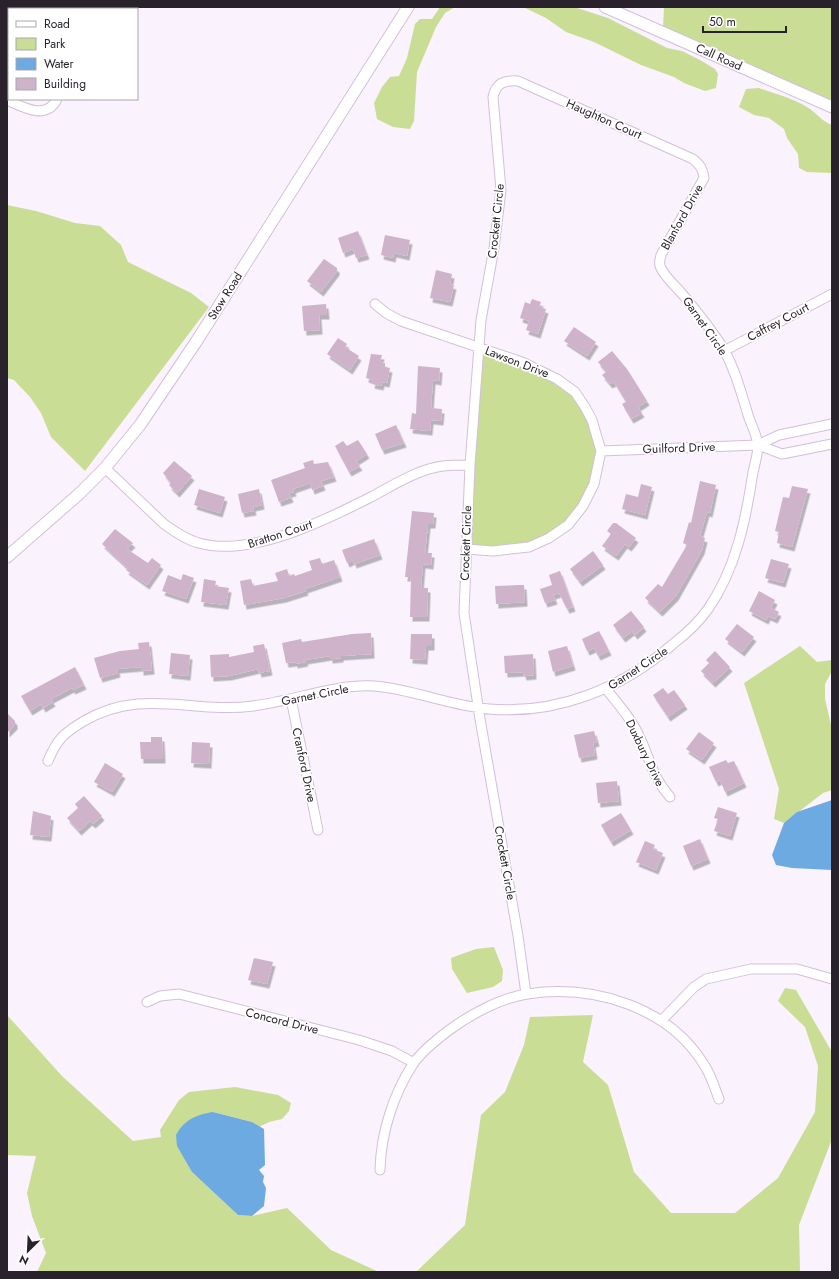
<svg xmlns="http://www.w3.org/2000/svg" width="839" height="1279" viewBox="0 0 839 1279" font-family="Jost,sans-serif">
<defs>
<filter id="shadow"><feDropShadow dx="2.5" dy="4.5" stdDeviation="0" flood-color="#0004"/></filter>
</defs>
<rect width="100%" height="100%" fill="#faf2fd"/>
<path fill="#c9dd95" d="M440 7H455L445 13 436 27 417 72 414 121 410 129 393 127 377 119 374 103 382 87 390 77 399 76 407 58 415 24 420 19H432Z
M523 7H574L608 18 667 48 682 51 700 60 715 69 718 74 716 88 705 91 684 83 674 77 641 65 594 42 566 32 546 18Z
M664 7H832V102L663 27Z
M759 88C775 94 792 98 807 107 817 113 821 121 832 125V173L807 172 799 168 798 154 787 138 784 129 769 118 754 115 739 107 746 89Z
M7 205 36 211 75 223 100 226 121 245 128 262 191 293 209 307 85 471 51 437 41 413 30 397 14 380 7 378Z
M479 348 522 362 575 392 601 451 594 484 570 523 529 547 466 549Z
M800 646 817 662 832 660V671L825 684V699L832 729V790L823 793 784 823 774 819 779 789 744 683Z
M494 947 503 970 502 981 493 987 467 993 452 969 451 958 476 949Z
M785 988 796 990 832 1052V1139L799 1225 800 1272H416L465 1225 481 1115 505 1092 524 1045 530 1017 593 1015 583 1062 608 1085 634 1172 671 1213H735L778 1178 815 1112 818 1066 805 1027 778 1001Z
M7 1015 62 1076 133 1141 161 1137 160 1130 179 1100 189 1092 235 1087 278 1095 291 1103 289 1111 282 1119 269 1122 259 1127 252 1122 213 1112 192 1172 238 1215 252 1216 287 1208 331 1250 379 1272H37L46 1253 32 1216 27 1193 36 1156 7 1155Z"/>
<path fill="#6daae1" d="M832 800V870L792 868 776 865 772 855 784 823 797 812Z
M213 1112 252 1122 264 1129 265 1165 259 1170 264 1176 263 1182 266 1188 264 1206 252 1216 238 1215 192 1172 177 1146 176 1135C185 1119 196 1115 213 1112Z"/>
<path fill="#cfb3cb" filter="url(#shadow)" d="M358 231 367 255 356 258 353 249 343 253 338 238Z
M385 235 410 240 407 256 394 253 393 258 381 255Z
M324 259 337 268V271L321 292 307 281Z
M436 270 452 274 450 284 454 285 450 302 430 298Z
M532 299 541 302 539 307 546 309 538 334 526 330 529 321 520 318 525 302 530 304Z
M326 304 327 315H319L320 330 304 331 302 306Z
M574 327 596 342 587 356 564 341Z
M338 338 347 344 345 347 359 356 350 370 327 354Z
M612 351 627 369 647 401 638 407 642 413 631 419 622 404 626 402 614 382 610 384 602 375 606 372 598 362Z
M371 354 382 355 380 362 385 363V367L390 368 387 383 382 382 381 386 372 384 373 380 366 378Z
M418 366 440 368 439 381 433 380 431 408 442 409 441 421 431 420 430 431 410 429 412 413 416 414Z
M396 425 404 443 382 450 375 434Z
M358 440 367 454 356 461 360 466 349 472 335 446 343 441 347 446Z
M313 460 314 464 328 462 334 477 321 481 323 486 312 490 310 483 293 489 294 492 289 493 291 498 279 502 271 480 305 468 303 463Z
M174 461 192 476 177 493 169 485 171 483 163 473Z
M700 481 716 485 710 513 707 512 700 536 705 538 702 550 676 596 660 612 645 598 658 584 662 587 687 545 683 543 689 522 691 523Z
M641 484 652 487 645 515 622 509 626 494 638 497Z
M792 486 808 489 792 547 777 543 779 532 775 531 783 497 789 498Z
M199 489 225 497 220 513 194 505Z
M259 489 262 505 253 507 254 511 242 513 238 494Z
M412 511 434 513 433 524H428L425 553H432L431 565 423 564 421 588H428L427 617H410L411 577H405Z
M613 523H616L636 538 629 547 625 544 616 556 602 546 611 534 607 531Z
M115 529 133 543 127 549 148 563 152 558 161 565 147 585 126 570 128 568 102 544Z
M374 539 380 555 354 564 353 560 347 563 342 550Z
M593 551 603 565 580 582 570 569Z
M320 558 322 564 334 560 340 577 305 589 306 591 284 598 244 605 240 581 251 579 253 586 278 581 275 573 287 569 289 576 294 574 295 576 312 570 309 561Z
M771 559 789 564 783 583 765 578Z
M560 571 573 607 567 609 559 593 553 595 555 600 545 603 540 589 552 585 549 575Z
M183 574 194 578 186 599 162 591 168 575 181 580Z
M204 579 216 581 215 586 229 588 226 605 201 602Z
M519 585H524L525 602 496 604 495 586Z
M759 591 775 600 771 608 779 612 775 619 768 616 766 620 749 611Z
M631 611 644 627 635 635 632 631 623 638 613 625Z
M737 624 754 637 742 652 725 639Z
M599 631 609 651 598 656 594 648 587 651 582 639Z
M371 633 372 654 341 656V658L330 659V656L305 660 306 662 295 664V662L286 663 282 643 301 639 302 642 352 634Z
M411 634H432V646H426L425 660 410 659Z
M149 642 152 670 141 671V667L117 669 118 673 100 678 94 658 120 651 139 649 138 643Z
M264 644 270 671 259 673 258 669 229 676 211 677 210 655 229 654V657L254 652 253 646Z
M567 646 573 666 553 672 548 651Z
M715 651 730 667 713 683 701 671 709 663 706 660Z
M171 653 190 655 188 676 169 674Z
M533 654 534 675 524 676 523 672 505 673 504 656Z
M75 667 84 685 73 690 72 688 51 699 53 702 43 708 41 704 30 711 21 696Z
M663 688 668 694 674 690 685 705 668 717 653 695Z
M7 713 15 721V725L7 733Z
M594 731 597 742 593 743 595 755 579 758 574 735Z
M699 732 714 743 702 760 686 749Z
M151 737H162L163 759H141L140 742H151Z
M192 742 210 743 209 764 191 763Z
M726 760 728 763 734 761 744 783 725 792 720 780 716 782 709 767Z
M105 763 123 774 112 792 94 782Z
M617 781 619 801 598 803 596 783Z
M84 796 102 816 93 824 90 821 79 831 67 818 78 808 75 804Z
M718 807 737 813 730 836 714 831 718 819 714 818Z
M33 811 51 816 49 837 30 835Z
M621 813 631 830 611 842 601 825Z
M700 839 708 859 691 866 683 846Z
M645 841 655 845 653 849 663 853 656 870 636 862Z
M254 958 273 962 267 984 248 980Z"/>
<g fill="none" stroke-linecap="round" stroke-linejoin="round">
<defs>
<path id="minor" d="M7 100C23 107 46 121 57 99
M375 304 386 313 401 321 522 362 557 379 575 392 585 407 592 420 601 451 594 484 583 506 568 525 549 538 529 547 493 551 466 549
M724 351 832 294
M758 445 779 435 832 424
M601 451 758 445 782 454 832 444
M105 468 164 524C175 532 187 540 199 543 251 558 328 519 373 496 395 484 419 469 443 466 452 465 461 465 470 465
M606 689C619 705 633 721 641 740 651 762 653 778 670 797
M291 699 318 830
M48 761C57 739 64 733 84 721 142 687 193 714 253 706 294 701 333 684 374 686 413 689 450 706 489 709 557 715 623 688 673 644 686 634 699 622 708 609 736 569 746 519 753 472 755 464 758 453 758 445 757 436 752 426 749 418 742 396 736 371 724 350 713 331 698 313 684 296 677 287 664 277 660 266 659 261 660 260 661 255L704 178C703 169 700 165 693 159L518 81C504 80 496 83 493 97L501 190 494 248 481 320 470 465 464 613 480 719 518 936 526 994
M147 1002 160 996 179 994 359 1040 392 1051 414 1063
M662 1020 694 987 706 979 751 969H797L832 979
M380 1170C381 1133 393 1095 413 1064 422 1051 436 1040 448 1031 469 1015 501 998 527 994 594 984 671 1007 706 1068 712 1078 715 1089 719 1099"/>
<path id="tertiary" d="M605 7 832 107
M7 557 79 494 105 468 140 425 196 342 408 7"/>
</defs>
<use href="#minor" stroke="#d3bfdb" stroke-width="11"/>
<use href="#tertiary" stroke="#d3bfdb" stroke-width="13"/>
<use href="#minor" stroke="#fff" stroke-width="9"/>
<use href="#tertiary" stroke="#fff" stroke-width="11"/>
</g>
<g text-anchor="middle" stroke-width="3.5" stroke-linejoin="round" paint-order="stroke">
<g font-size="12" fill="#29222c" stroke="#fff">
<text transform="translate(719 57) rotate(24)" y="4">Call Road</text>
<text transform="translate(604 119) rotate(24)" y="4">Haughton Court</text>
<text transform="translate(682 217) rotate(-61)" y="4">Blanford Drive</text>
<text transform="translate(496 221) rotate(-84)" y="4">Crockett Circle</text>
<text transform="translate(225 296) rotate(-58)" y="4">Stow Road</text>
<text transform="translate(778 322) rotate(-28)" y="4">Caffrey Court</text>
<text transform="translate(705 326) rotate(55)" y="4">Garnet Circle</text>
<text transform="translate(517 362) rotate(21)" y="4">Lawson Drive</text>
<text transform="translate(679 448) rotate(-2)" y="4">Guilford Drive</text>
<text transform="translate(280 534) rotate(-18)" y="4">Bratton Court</text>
<text transform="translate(466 543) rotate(-88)" y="4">Crockett Circle</text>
<text transform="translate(638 668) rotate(-33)" y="4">Garnet Circle</text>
<text transform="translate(315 695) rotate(-11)" y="4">Garnet Circle</text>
<text transform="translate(645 753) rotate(64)" y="4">Duxbury Drive</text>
<text transform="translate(304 765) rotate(78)" y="4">Cranford Drive</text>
<text transform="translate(505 863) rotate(80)" y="4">Crockett Circle</text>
<text transform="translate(282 1021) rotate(14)" y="4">Concord Drive</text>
</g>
</g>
<rect width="839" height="1279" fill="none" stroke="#29222c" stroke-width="16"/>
<rect x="8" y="8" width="130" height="92" fill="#ffffff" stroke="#a9a7ab"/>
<rect x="16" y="21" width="20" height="6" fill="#ffffff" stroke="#a9a7ab"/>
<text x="44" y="28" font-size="12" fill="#29222c">Road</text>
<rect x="16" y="38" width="20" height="12" fill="#c9dd95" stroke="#a9a7ab"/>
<text x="44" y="48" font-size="12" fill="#29222c">Park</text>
<rect x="16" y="58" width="20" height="12" fill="#6daae1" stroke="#a9a7ab"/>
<text x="44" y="68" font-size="12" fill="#29222c">Water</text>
<rect x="16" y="78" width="20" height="12" fill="#cfb3cb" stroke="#a9a7ab"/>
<text x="44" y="88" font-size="12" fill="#29222c">Building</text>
<g transform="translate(28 1251) rotate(204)" stroke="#ffffff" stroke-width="3" paint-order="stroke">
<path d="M0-3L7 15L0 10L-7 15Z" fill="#29222c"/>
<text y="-6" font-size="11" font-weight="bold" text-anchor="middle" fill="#29222c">N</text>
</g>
<path d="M703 26v6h83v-6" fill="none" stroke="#29222c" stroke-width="2"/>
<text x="709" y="26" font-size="12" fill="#29222c" stroke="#ffffff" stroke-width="3" paint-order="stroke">50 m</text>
</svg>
